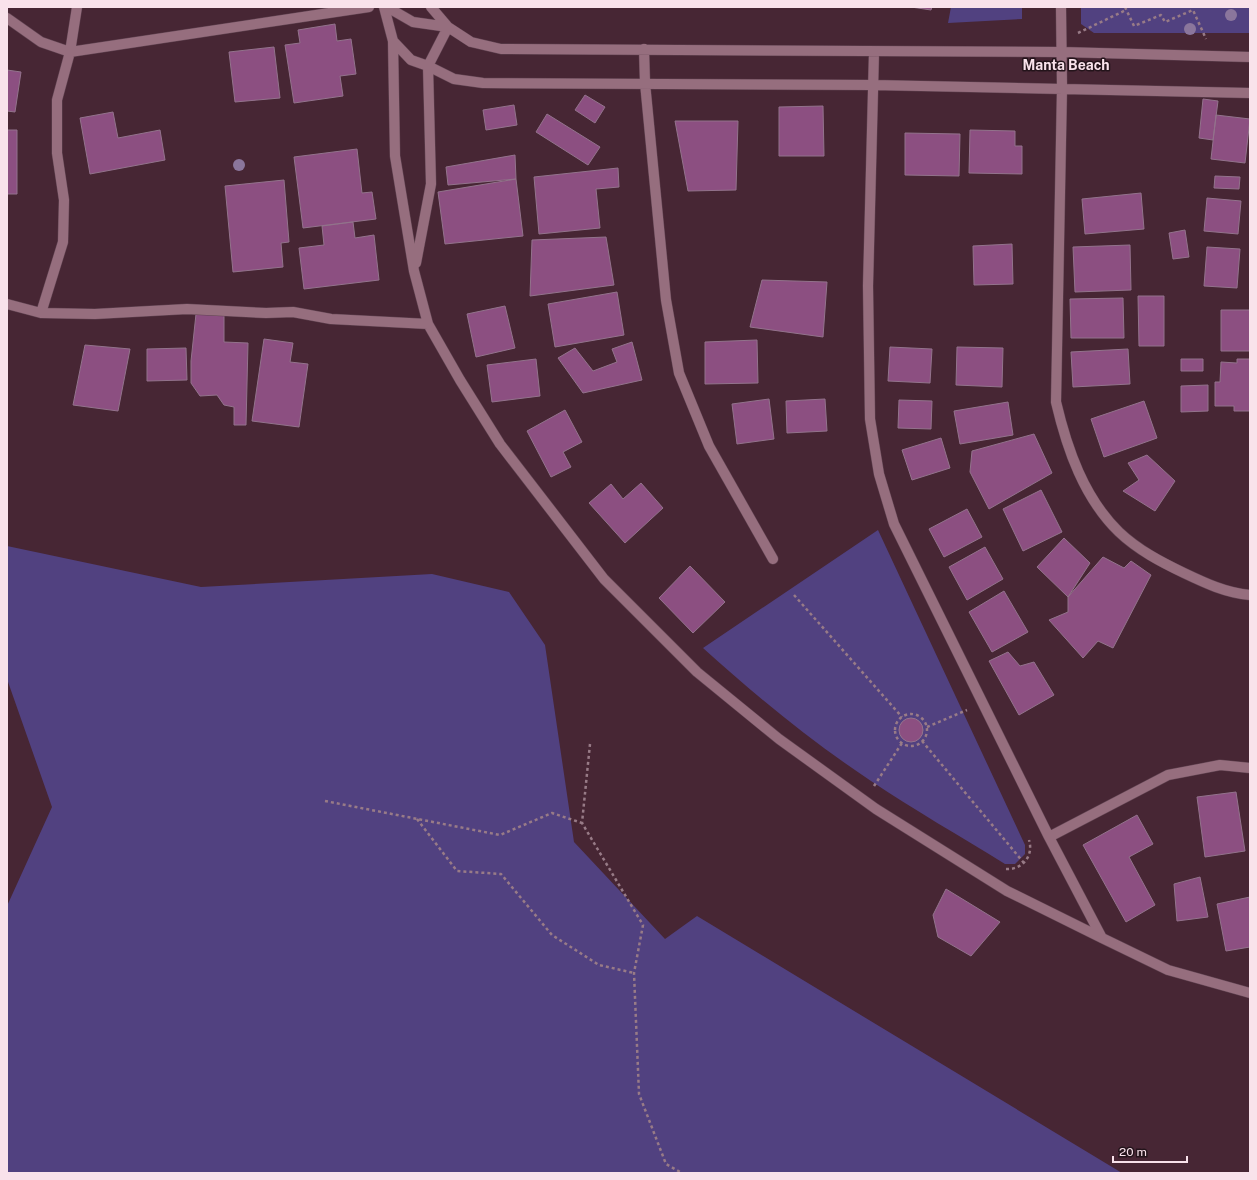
<svg xmlns="http://www.w3.org/2000/svg" width="1257" height="1180" viewBox="0 0 1257 1180" font-family="'Public Sans',sans-serif">
<rect width="100%" height="100%" fill="#472634"/>
<path fill="#514180" d="M951 7H1022V19L948 23Z
M1081 7H1250V33H1094L1081 24Z
M878 530 1025 845V854L1015 864H1005C960 836 914 810 871 781 811 741 756 696 703 648Z
M7 546 201 587 432 574 509 592 545 645 574 842 665 939 697 916 1122 1173H7V906L52 807 7 679Z"/>
<path fill="#8c4f81" stroke="#93738c" d="M911 7H932L931 10Z
M335 24 337 41 351 39 356 74 340 76 343 96 294 103 285 45 300 43 298 30Z
M274 47 280 98 235 102 229 52Z
M7 70 21 72 15 112 7 111Z
M585 95 605 107 595 123 575 110Z
M1203 99 1218 101 1213 140 1199 138Z
M514 105 517 125 486 130 483 110Z
M823 106 824 156H779V107Z
M113 112 118 138 160 130 165 160 90 174 80 118Z
M547 114 600 147 588 165 536 132Z
M1216 115 1250 119 1245 163 1211 159Z
M675 121H738L736 190 688 191Z
M7 130H17V194H7Z
M970 130 1015 131V146H1022V174L969 173Z
M905 133 960 134 959 176 905 175Z
M357 149 362 193 372 192 376 219 303 228 294 157Z
M515 155 516 179 448 185 446 167Z
M618 168 619 187 596 189 600 228 539 234 534 177Z
M1215 176 1240 177 1239 189 1214 188Z
M516 179 523 236 445 244 438 192Z
M284 180 289 242 281 243 283 267 233 272 225 186Z
M1141 193 1144 229 1085 234 1082 199Z
M1207 198 1241 201 1238 234 1204 231Z
M353 222 355 238 374 235 379 280 304 289 299 248 324 245 322 226Z
M1185 230 1189 257 1173 259 1169 233Z
M606 237 614 285 530 296 532 240Z
M1012 244 1013 284 974 285 973 246Z
M1130 245 1131 290 1075 292 1073 247Z
M1207 247 1240 249 1237 288 1204 286Z
M762 280 827 282 823 337 750 327Z
M617 292 624 335 555 347 548 304Z
M1138 296H1164V346H1139Z
M1123 298 1124 338H1071L1070 299Z
M505 306 515 348 476 357 467 314Z
M1221 310H1250V351H1221Z
M196 314H224V342L248 343 246 425H234V407L224 405 217 395 200 396 191 383V361Z
M264 339 293 343 290 362 308 364 299 427 252 421Z
M757 340 758 383 705 384V342Z
M632 342 642 380 583 393 558 358 575 348 593 371 617 362 612 349Z
M85 345 130 349 118 411 73 405Z
M890 347 932 349 930 383 888 381Z
M957 347 1003 348 1002 387 956 385Z
M186 348 187 380 147 381V349Z
M1128 349 1130 384 1073 387 1071 352Z
M536 359 540 396 492 402 487 365Z
M1181 359H1203V371H1181Z
M1237 359H1250V411H1234V406H1215V382H1220L1221 362 1237 363Z
M1208 385V411L1181 412V386Z
M769 399 774 439 737 444 732 404Z
M825 399 827 431 787 433 786 401Z
M899 400 932 401 931 429 898 428Z
M1144 401 1157 438 1104 457 1091 419Z
M1008 402 1013 435 960 444 954 411Z
M565 410 582 442 563 452 571 467 551 477 527 431Z
M1034 434 1052 473 989 509 970 472 972 451Z
M941 438 950 468 912 480 902 450Z
M1147 455 1175 481 1155 511 1123 491 1139 480 1128 463Z
M641 483 663 508 625 543 589 503 611 484 623 499Z
M1041 490 1062 532 1023 551 1003 509Z
M967 509 982 537 944 557 929 529Z
M1064 538 1090 563 1068 597 1037 567Z
M985 547 1003 579 967 600 949 567Z
M1103 557 1124 568 1131 561 1151 575 1113 648 1098 641 1083 658 1049 620 1068 612V597Z
M690 566 725 602 693 633 659 598Z
M1004 591 1028 632 992 652 969 612Z
M1008 652 1020 666 1034 662 1054 695 1019 715 989 661Z
M899 730a12 12 0 1 1 24 0a12 12 0 1 1-24 0Z
M1236 792 1245 851 1205 857 1197 797Z
M1137 815 1153 844 1129 857 1155 905 1126 922 1083 845Z
M1200 877 1208 917 1177 921 1174 884Z
M946 889 1000 922 971 956 938 937 933 915Z
M1250 897V947L1226 951 1217 904Z"/>
<g fill="none" stroke-linecap="round" stroke-linejoin="round">
<defs>
<path id="street" d="M384 7 393 41 395 156 414 271 428 324 460 380 500 444 604 579 697 672 779 739 876 809 1007 891 1102 938 1168 970 1250 993
M387 7 413 22 448 27
M431 7 448 27 471 42 501 49 1061 52 1250 57
M1061 7 1062 88 1056 402C1067 449 1084 498 1119 532 1138 550 1161 562 1184 573 1205 583 1226 593 1250 595
M7 18 41 42 70 52 369 7
M393 41 411 60 428 66 454 79 483 83 873 85 1250 93
M644 49 645 83 666 300 679 373 709 446 773 559
M874 52 868 286 870 419 879 474 894 524 1049 837 1102 938
M416 263 431 184 428 66 448 27
M7 304 41 313 95 314 187 309 266 313 293 312 331 319 428 324
M41 313 63 242 64 200 57 153V100L70 52 77 7
M1049 837 1168 775 1220 765 1250 768"/>
</defs>
<use href="#street" stroke="#614452" stroke-width="11"/>
<path stroke="#987b87" stroke-width="2.5" stroke-dasharray="3 3" stroke-linecap="butt" d="M1125 7 1134 26 1161 15 1165 22 1193 10 1206 39
M1078 33 1126 10
M794 595 902 717
M895 730a16 16 0 1 1 32 0a16 16 0 1 1-32 0Z
M927 727 967 710
M922 741 1024 863
M590 744 582 823 643 925 634 973 639 1094 666 1164 682 1173
M874 786 902 743
M325 801 500 835 552 813 582 823
M417 819 457 871 501 874 552 935 599 965 634 973
M1006 869C1022 870 1034 856 1029 840"/>
<use href="#street" stroke="#966e7e" stroke-width="10"/>
</g>
<g fill="#8b769c">
<circle cx="1231" cy="15" r="6"/>
<circle cx="1190" cy="29" r="6"/>
<circle cx="239" cy="165" r="6"/>
</g>
<g text-anchor="middle" stroke-width="3" stroke-linejoin="round" paint-order="stroke">
<g font-size="14" font-weight="bold" fill="#f9e2eb" stroke="#24141b">
<text x="1066" y="70">Manta Beach</text>
</g>
</g>
<rect width="1257" height="1180" fill="none" stroke="#f9e2eb" stroke-width="16"/>
<path d="M1113 1156v6h74v-6" fill="none" stroke="#f9e2eb" stroke-width="2"/>
<text x="1119" y="1156" font-size="12" fill="#f9e2eb" stroke="#24141b" stroke-width="3" paint-order="stroke">20 m</text>
</svg>
